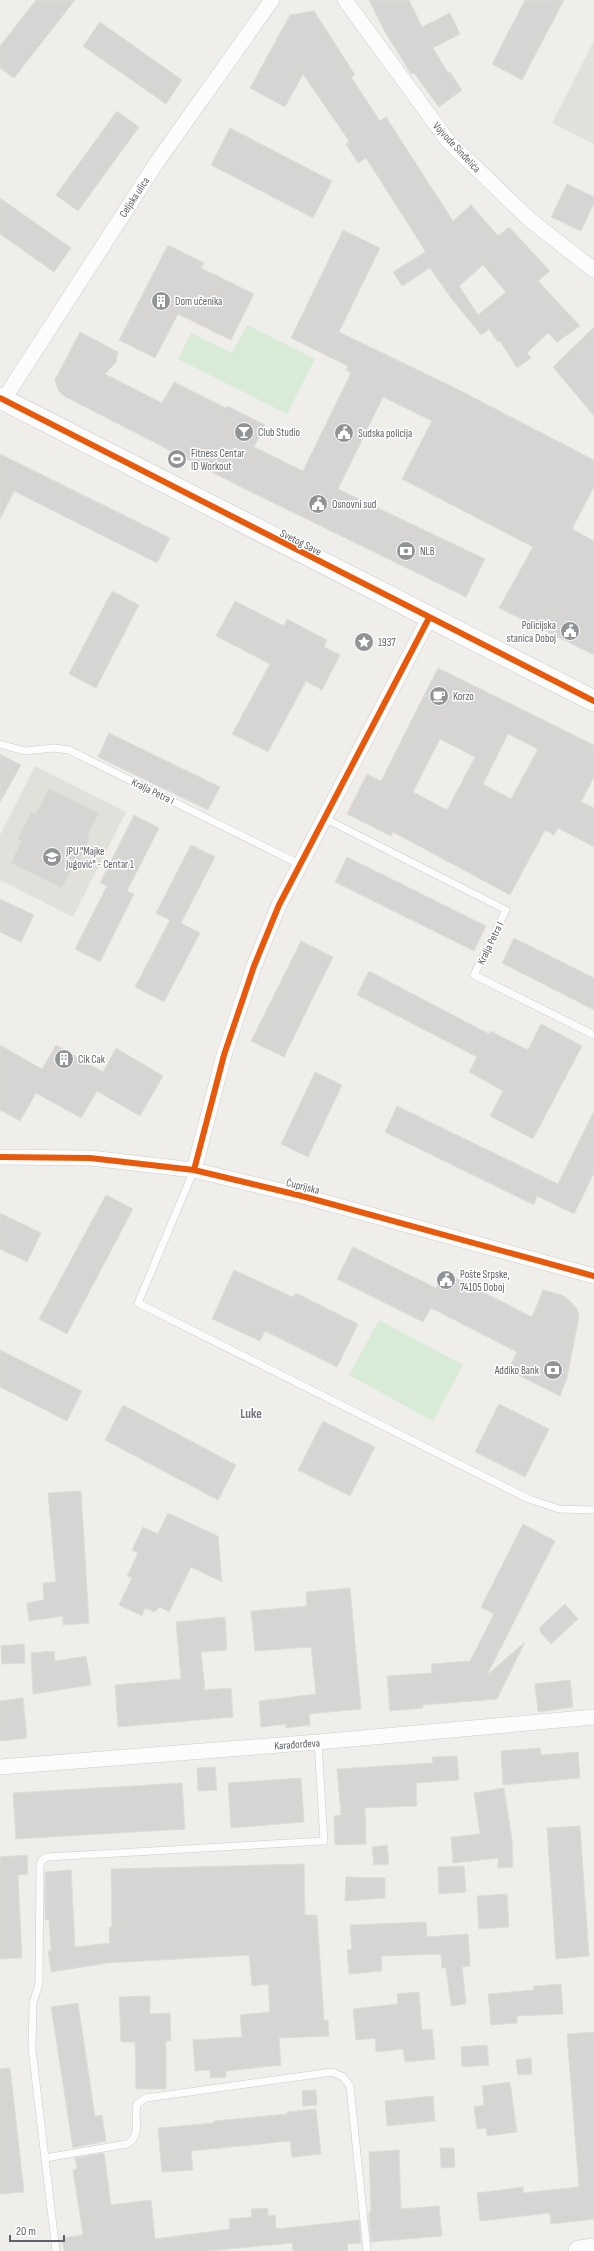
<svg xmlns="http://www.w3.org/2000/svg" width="594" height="2251" viewBox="0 0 594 2251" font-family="'Sofia Sans Condensed',sans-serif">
<rect width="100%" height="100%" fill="#efeeea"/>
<path fill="#e2e0da" d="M594 41V144L552 123Z
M35 766 126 812 73 917 0 880V835Z"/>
<path fill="#d8ebd6" d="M247 325 315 359 287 414 178 359 191 333 232 353Z
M379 1320 463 1365 433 1421 349 1375Z"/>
<path fill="#d6d5d3" stroke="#deddd9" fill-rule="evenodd" d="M36 0H75L14 78 0 68V46Z
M369 0H409L422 27 450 13 460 34 433 48 448 73 450 72 462 90 439 107 414 73 411 74 385 32Z
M525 0H564L522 80 492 64Z
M314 11 355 75 351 77 380 121 386 117 453 221 471 205 498 236 509 227 550 271 538 281 580 326 557 342 548 333 527 353 531 358 517 368 500 341 498 342 489 329 481 335 451 298 430 268 402 286 393 272 425 252 424 249 366 158 358 163 346 144 349 141 303 74 285 107 250 88 290 15ZM483 265 506 292 478 315 459 286Z
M100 22 182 80 166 104 83 46Z
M117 111 139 127 78 211 56 195Z
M230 128 332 181 313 218 211 165Z
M567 184 594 197V203L581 231 551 217Z
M0 198 71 248 54 272 0 234Z
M343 230 380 248 339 332 453 387 594 460V487L572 529 594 541V655L499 608 533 547 402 479 432 421 383 397 338 489 485 559 466 597 243 488 64 396 58 390 55 380 80 332 118 352 116 362 105 374 162 403 174 382 226 408 227 406 265 425 254 447 303 471 351 373 346 370 348 366 291 338Z
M168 245 204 263 201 268 254 294 231 340 178 314 155 358 119 340Z
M594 327V416L553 367Z
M0 454 170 538 157 563 14 491 0 519Z
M112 591 139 605 96 688 69 674Z
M235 601 284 626 287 619 327 640 324 647 340 655 322 690 306 681 268 752 232 734 270 664 216 636Z
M438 668 594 745V777L581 802 594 808V847L558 828 554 835 545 830 510 895 393 832 391 836 347 814 367 774 381 781ZM508 734 538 749 511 799 483 784ZM440 739 475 757 447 810 413 792Z
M109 733 220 787 208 810 98 757Z
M0 754 21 765 0 802Z
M49 788 99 813 87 836 90 838 77 864 75 862 62 888 11 863 21 841 17 840 31 812 36 814Z
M134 815 159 828 127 891 134 894 100 962 75 949 107 886 100 883Z
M191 845 215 857 181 923 200 933 164 1002 135 987 170 920 156 913Z
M347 857 486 926 474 951 335 882Z
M0 899 34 915 21 942 0 932Z
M514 938 594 978V1010L502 963Z
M301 941 333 957 284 1057 251 1041Z
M369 971 489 1034 490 1031 528 1050 541 1024 582 1046 533 1139 490 1116 503 1091 469 1072 477 1057 357 995Z
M0 1045 42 1069 56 1045 103 1072 116 1048 163 1076 140 1116 97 1091 81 1118 36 1093 20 1121 0 1110Z
M315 1072 342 1085 308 1157 281 1144Z
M397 1106 558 1184 594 1111V1173L574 1214 537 1196 534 1205 385 1132Z
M106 1195 133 1209 67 1334 39 1319Z
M0 1213 41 1233 27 1262 0 1249Z
M353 1247 436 1288 444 1272 532 1317 543 1290 562 1295 570 1301 577 1309 579 1316 567 1378 560 1396 508 1370 517 1352 431 1308 423 1322 337 1279Z
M234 1270 293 1297 296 1293 358 1324 337 1367 265 1331 260 1341 212 1319Z
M0 1350 82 1391 67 1421 0 1387Z
M499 1404 549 1429 525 1477 475 1452Z
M123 1405 236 1465 218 1500 105 1440Z
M323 1421 375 1447 350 1496 298 1470Z
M81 1491 89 1623 63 1625V1616L29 1621 27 1603 44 1600 43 1583 56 1582 48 1493Z
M168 1513 218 1536 222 1582 191 1567 169 1612 160 1607 154 1612 145 1608 142 1616 119 1605 132 1578 127 1576 138 1553 132 1550 143 1527 158 1534Z
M523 1524 555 1541 487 1675 525 1642 497 1699 423 1705V1708L390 1711 387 1676 432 1673 431 1664 470 1661 494 1614 481 1607Z
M350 1588 361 1709 309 1714 310 1725 286 1728V1724L261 1727 259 1701 316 1694 311 1647 255 1651 251 1611 307 1606 306 1592Z
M565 1604 578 1619 551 1644 540 1632V1627Z
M225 1617 227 1650 201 1652 205 1690 231 1688 233 1717 118 1727 115 1685 181 1679 176 1622Z
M24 1644 25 1663 2 1664 1 1646Z
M54 1651 55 1661 86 1656 91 1685 33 1694 31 1653Z
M570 1680 573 1707 538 1712 535 1684Z
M23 1698 27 1738 0 1741V1701Z
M540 1748 541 1755 578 1752 580 1778 503 1785 501 1751Z
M457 1756 459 1780 416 1783 417 1806 365 1808 366 1844 335 1845 334 1816 341 1815 337 1769 433 1763 432 1757Z
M215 1767 217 1790 198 1791 197 1768Z
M301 1778 304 1822 231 1828 228 1783Z
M182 1783 185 1829 16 1839 13 1793Z
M504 1788 512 1840 513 1867 498 1868V1858L453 1863 451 1837 480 1834 474 1793Z
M580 1826 589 1956 556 1959 547 1828Z
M387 1845 389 1864 374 1865 372 1847Z
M27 1855 28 1874 18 1875 22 1958 0 1959V1857Z
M304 1864 305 1915H317L324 2020H328L329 2036 279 2038 281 2065 226 2071V2077L210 2078V2070L195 2071 193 2040 242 2037 240 2015 270 2012 268 1984 252 1986 249 1955 107 1963 51 1972 48 1951H51L49 1920H45V1872L71 1870 75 1947 110 1943 109 1927H112L111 1869Z
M464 1866 466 1892 439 1894 438 1867Z
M346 1877 385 1878V1898L345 1901Z
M507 1894 509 1927 479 1929 477 1896Z
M426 1922 427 1937 468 1934 470 1966 462 1967 466 2004 451 2006 446 1968H442L441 1954 381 1956 382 1971 349 1974 347 1950 352 1949 350 1925Z
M561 1984 563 2014 517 2016V2023L491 2025 488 1994 534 1990V1986Z
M419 1992 422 2030 432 2029 435 2059 405 2062 403 2049 376 2052 375 2038 356 2040 353 2009 398 2004 397 1994Z
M150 1996V2014L170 2013 171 2041H166V2089H136L135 2042H121L119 1997Z
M78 2003 95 2116 102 2115 106 2141 73 2148 51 2007Z
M594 2032V2219L551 2224 550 2213 480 2221 477 2193 523 2187V2193L579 2187 567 2034Z
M487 2045 489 2065 462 2067 461 2047Z
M531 2058 532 2074 518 2075 516 2060Z
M10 2068 24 2192 0 2194V2069Z
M510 2082 517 2132 487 2136 486 2128 477 2129 474 2107 484 2105 482 2086Z
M316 2090 317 2105 303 2106 302 2091Z
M433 2096 435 2121 387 2126 385 2101Z
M316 2109 321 2154 292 2157 290 2141 191 2151 193 2170 162 2172 158 2128 214 2123V2121L287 2114V2112Z
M440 2148H454L455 2167 441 2168Z
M399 2150 401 2209 439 2206 442 2236 371 2242 369 2219V2212H371L369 2152Z
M104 2153 111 2205 151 2200 155 2239 230 2229 229 2219 252 2217 251 2209 268 2208V2216L275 2215 276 2229 359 2220 361 2243 347 2244 348 2251H293L292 2243 208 2251H64L62 2238 83 2235 73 2170 77 2169 75 2158Z"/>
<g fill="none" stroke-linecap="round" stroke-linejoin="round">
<defs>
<path id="lane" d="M0 744 25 751 54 748 69 750 299 864
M324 818 506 910 474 975 594 1035
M194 1170 138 1303 529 1499 559 1509 594 1510
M45 2158 127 2144C142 2136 134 2119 137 2104L146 2098 332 2072 343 2077 350 2086 367 2251
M56 2251 32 2049 33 2003 39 1984 40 1865 42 1860 48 1857 324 1841 318 1742"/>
<path id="street" d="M345 0 448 141 530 220 594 270
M4 399 157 162 272 0
M0 1157 90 1158 194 1170 302 1196 594 1276
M194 1170 224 1055 254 966 279 905 429 618
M0 1767 318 1742 594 1717"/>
<path id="secondary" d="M0 398 594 701
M579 2251 594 2249"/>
</defs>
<use href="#lane" stroke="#cbcccc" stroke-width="8"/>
<use href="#street" stroke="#cbcccc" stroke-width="16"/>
<use href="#secondary" stroke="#cacacb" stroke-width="22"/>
<use href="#lane" stroke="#fdfcfc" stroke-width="7"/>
<use href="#street" stroke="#fdfcfc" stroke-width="15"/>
<use href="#secondary" stroke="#fdfcfc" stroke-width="21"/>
<defs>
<path id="cycleway" d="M0 398 594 701
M0 1157 90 1158 194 1170 302 1196 594 1276
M194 1170 224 1055 254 966 279 905 429 618"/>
</defs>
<use href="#cycleway" stroke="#fff" stroke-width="8"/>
<use href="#cycleway" stroke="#e8590c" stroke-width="6"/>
</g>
<defs>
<symbol id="building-disc" viewBox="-11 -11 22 22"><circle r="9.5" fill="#919496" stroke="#fff"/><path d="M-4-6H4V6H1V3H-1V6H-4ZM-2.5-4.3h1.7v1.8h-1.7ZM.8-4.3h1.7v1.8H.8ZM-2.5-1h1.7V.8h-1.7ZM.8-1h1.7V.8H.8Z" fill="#fff"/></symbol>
<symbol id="bar-disc" viewBox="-11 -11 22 22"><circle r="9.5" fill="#919496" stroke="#fff"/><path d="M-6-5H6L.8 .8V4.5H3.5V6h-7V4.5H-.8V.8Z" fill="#fff"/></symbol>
<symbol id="civic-disc" viewBox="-11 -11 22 22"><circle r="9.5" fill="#919496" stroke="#fff"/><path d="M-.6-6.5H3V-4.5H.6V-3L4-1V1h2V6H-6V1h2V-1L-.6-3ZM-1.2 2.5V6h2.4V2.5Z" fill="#fff"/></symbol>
<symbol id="stadium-disc" viewBox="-11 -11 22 22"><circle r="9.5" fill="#919496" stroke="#fff"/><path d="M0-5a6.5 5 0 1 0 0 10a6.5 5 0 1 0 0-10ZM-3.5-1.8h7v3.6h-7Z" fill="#fff"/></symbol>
<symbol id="bank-disc" viewBox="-11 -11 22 22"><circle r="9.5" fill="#919496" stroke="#fff"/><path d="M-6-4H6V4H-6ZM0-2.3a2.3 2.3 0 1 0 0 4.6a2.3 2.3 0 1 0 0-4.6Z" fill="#fff"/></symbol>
<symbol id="sight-disc" viewBox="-11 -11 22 22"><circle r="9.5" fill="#919496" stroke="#fff"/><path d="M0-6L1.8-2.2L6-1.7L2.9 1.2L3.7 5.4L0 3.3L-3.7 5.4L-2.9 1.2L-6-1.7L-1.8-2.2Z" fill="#fff"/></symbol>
<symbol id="cafe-disc" viewBox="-11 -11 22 22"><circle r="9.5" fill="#919496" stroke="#fff"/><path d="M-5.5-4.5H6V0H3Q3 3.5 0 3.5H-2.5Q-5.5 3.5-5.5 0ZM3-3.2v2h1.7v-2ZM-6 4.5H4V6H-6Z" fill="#fff"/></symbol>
<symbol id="school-disc" viewBox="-11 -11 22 22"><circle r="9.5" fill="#919496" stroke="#fff"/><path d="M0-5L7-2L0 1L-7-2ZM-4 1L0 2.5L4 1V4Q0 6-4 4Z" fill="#fff"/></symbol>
</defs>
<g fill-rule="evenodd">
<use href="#building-disc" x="150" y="290" width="22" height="22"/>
<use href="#bar-disc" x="233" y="421" width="22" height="22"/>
<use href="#civic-disc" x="333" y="422" width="22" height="22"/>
<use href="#stadium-disc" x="166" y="448" width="22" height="22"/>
<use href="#civic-disc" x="307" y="493" width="22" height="22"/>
<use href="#bank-disc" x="395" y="540" width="22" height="22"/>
<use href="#civic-disc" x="559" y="620" width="22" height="22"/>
<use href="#sight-disc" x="353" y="631" width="22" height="22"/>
<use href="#cafe-disc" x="428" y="685" width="22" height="22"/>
<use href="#school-disc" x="41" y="846" width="22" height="22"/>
<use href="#building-disc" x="53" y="1048" width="22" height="22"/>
<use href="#civic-disc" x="435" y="1269" width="22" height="22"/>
<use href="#bank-disc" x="542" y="1359" width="22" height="22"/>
</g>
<g text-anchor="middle" stroke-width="3" stroke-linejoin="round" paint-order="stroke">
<g font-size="11" fill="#5f6368" stroke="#fff">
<text transform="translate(457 147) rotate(47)" y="4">Vojvode Sinđelića</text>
<text transform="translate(134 197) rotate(-57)" y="4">Celjska ulica</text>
<text transform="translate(301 542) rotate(27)" y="4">Svetog Save</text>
<text transform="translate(153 791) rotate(26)" y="4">Kralja Petra I</text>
<text transform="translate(490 943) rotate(-64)" y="4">Kralja Petra I</text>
<text transform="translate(303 1186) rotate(14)" y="4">Ćuprijska</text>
<text transform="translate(297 1744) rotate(-4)" y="4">Karađorđeva</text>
</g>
<g font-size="11" fill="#5f6368" stroke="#fff" text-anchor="start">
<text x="175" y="305">Dom učenika</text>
<text x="258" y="436">Club Studio</text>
<text x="358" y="437">Sudska policija</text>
<text x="191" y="457">Fitness Centar<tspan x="191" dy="13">ID Workout</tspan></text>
<text x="332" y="508">Osnovni sud</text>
<text x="420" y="555">NLB</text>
<text x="556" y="629" text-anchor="end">Policijska<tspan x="556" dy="13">stanica Doboj</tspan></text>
<text x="378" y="646">1937</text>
<text x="453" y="700">Korzo</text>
<text x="66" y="855">JPU "Majke<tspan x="66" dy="13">Jugović" - Centar 1</tspan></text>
<text x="78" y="1063">Cik Cak</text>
<text x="460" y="1278">Pošte Srpske,<tspan x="460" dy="13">74105 Doboj</tspan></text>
<text x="539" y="1374" text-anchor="end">Addiko Bank</text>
</g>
<g font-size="13" font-weight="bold" fill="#70757a" stroke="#fff">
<text x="251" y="1418">Luke</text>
</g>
</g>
<path d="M10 2235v6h54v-6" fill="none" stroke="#5f6368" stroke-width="2"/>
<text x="16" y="2235" font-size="12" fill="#5f6368" stroke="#ffffff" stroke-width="3" paint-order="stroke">20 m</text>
</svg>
